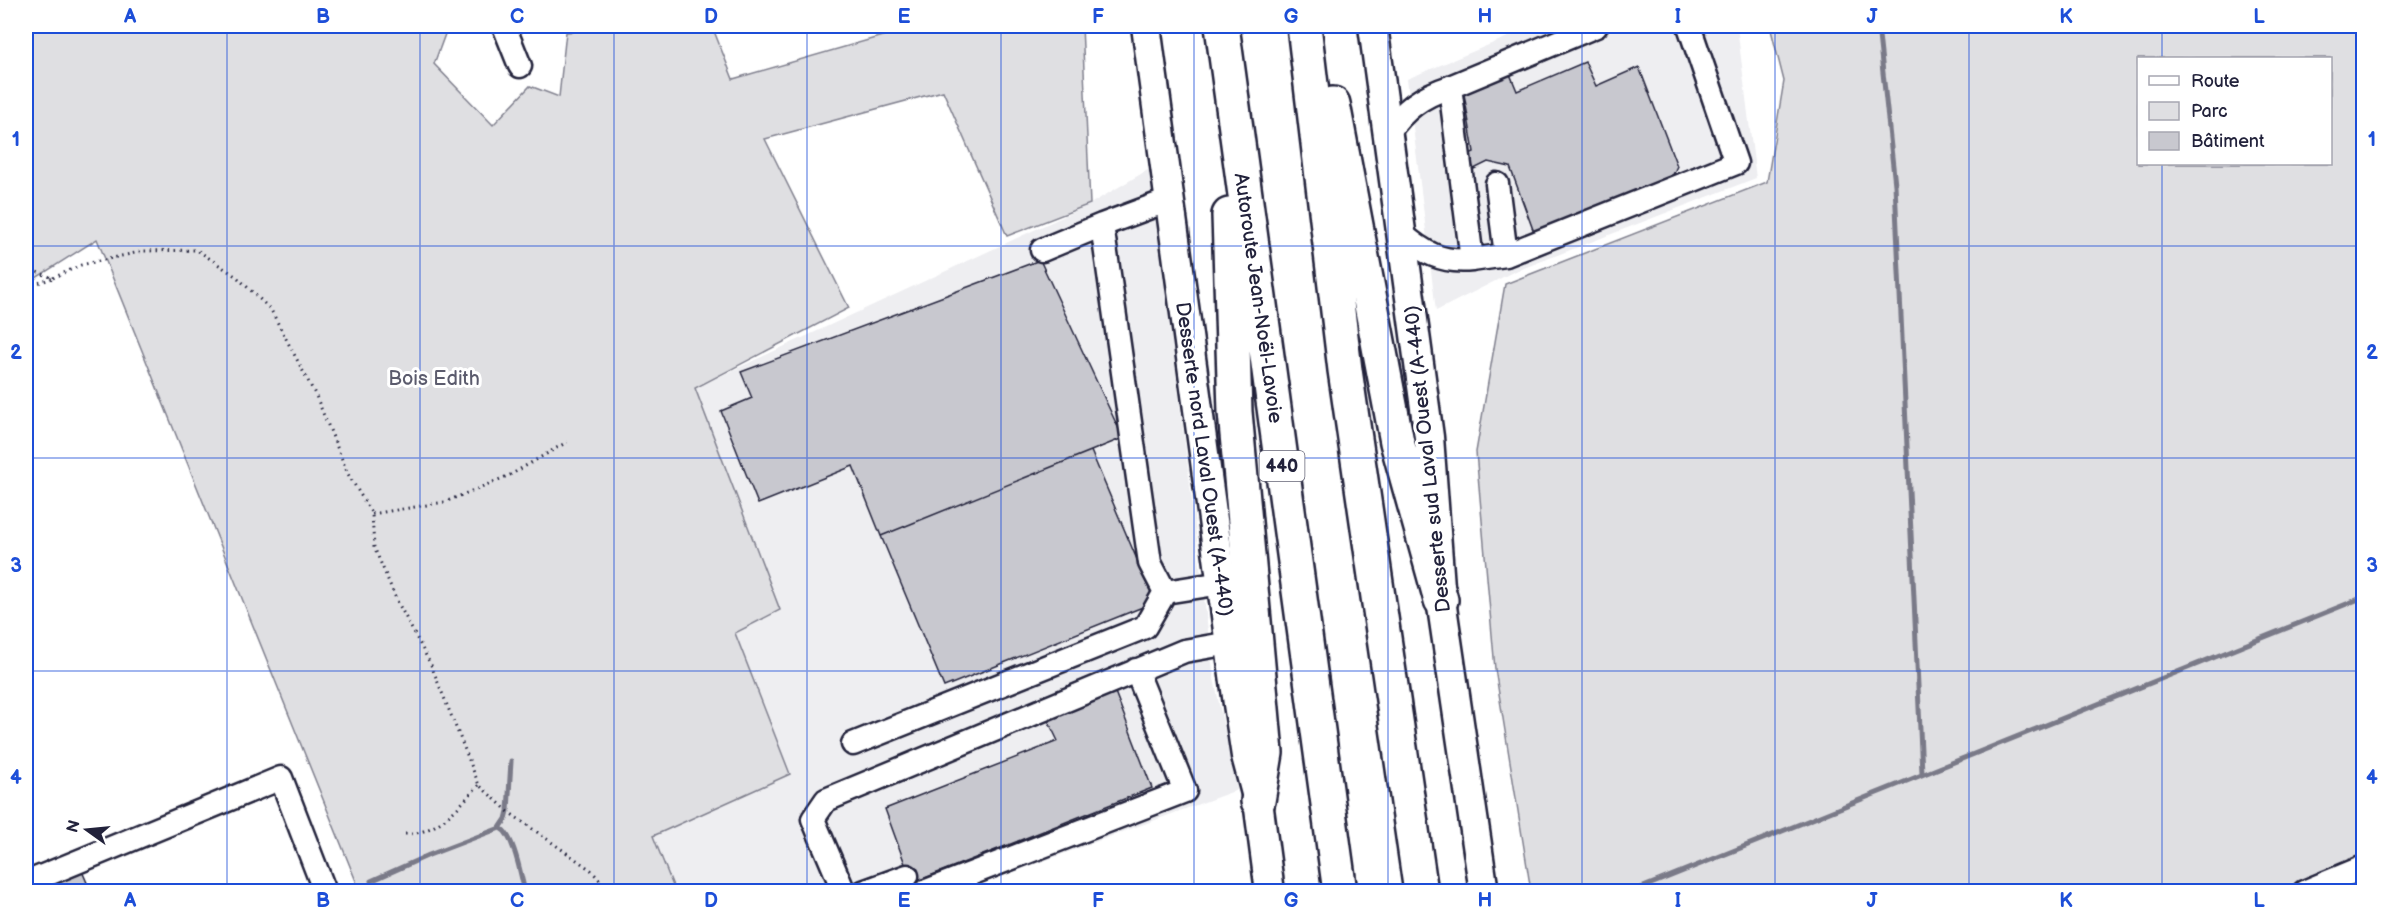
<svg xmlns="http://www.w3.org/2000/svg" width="2389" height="917" viewBox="0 0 2389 917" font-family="'Balsamiq Sans',sans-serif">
<rect width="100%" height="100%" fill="#fff"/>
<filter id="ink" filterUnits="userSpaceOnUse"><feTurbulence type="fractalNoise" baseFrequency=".0167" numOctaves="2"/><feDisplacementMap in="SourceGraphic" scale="12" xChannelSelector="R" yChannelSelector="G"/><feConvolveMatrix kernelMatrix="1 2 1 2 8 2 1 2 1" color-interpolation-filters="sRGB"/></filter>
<g filter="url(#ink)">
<path fill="#eeeef1" d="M1534 26H1737L1756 178 1511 273 1436 311 1407 79Z
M1151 168 1214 679 1237 790 962 891H675L653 836 790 774 735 633 780 610 695 388 1090 204Z"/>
<path fill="#dfdfe2" stroke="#80808e" stroke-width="1.5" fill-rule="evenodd" d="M26 26H448L434 64 493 125 530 86 559 97 566 32 645 26H712L733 79 917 26H1082L1090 204 1007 236 943 91 765 139 849 308 695 388 780 610 735 633 790 774 653 836 675 891H360L97 239 33 280 26 277Z
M1770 26H2363V867L2312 892 1531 891 1495 669 1476 452 1505 284 1767 182 1784 81ZM2138 58H2330V164H2138Z"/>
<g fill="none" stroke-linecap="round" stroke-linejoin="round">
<path stroke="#7a7a88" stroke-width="5" d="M1878 26 1895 185 1922 773
M500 828 506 819 508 811 511 761
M371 881 429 855 500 828C514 834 521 877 525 892
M1631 892 2364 597"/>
</g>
<path fill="#c8c8cf" stroke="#22223b" stroke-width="1.5" d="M1585 62 1596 86 1639 67 1677 166 1670 181 1535 235 1510 167 1488 162 1474 169 1467 155 1474 152 1464 94 1510 74 1517 91Z
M1040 260 1123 438 881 536 853 466 758 504 721 411 752 398 741 372Z
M1091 451 1155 602 944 687 881 536Z
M1113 687 1152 788 912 883 885 809 1058 741 1044 712Z
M82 871 91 892H33Z"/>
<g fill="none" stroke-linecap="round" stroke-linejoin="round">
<defs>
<path id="minor" d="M504 26 520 66
M1450 87 1596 26
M1388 133C1404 109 1422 96 1450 87L1472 260C1442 263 1423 253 1401 233
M1169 200 1102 225 1150 563 1165 592 1222 583
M1042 250 1102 225
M1506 255 1736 163 1689 26
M1472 260 1506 255 1497 184
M853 744 1145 627 1165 592
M26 883 281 778 325 892
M844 892 813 819 826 800 1184 651 1230 643
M863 892 907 876
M924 892 1185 791 1136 670
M2304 892 2364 867"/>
<path id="major" d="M1146 26 1238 704 1246 756 1258 801 1270 892
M1373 26 1429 437 1441 600 1484 892"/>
<path id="highway" d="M1222 26 1340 892
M1304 26 1345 370 1421 892
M1333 104 1397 442 1441 600
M1229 215 1235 412 1266 753 1258 801"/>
</defs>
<use href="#minor" stroke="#22223b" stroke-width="27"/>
<use href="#major" stroke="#22223b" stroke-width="33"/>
<use href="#highway" stroke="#22223b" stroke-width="38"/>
<path stroke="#22223b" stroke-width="3" stroke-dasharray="1.5 4.5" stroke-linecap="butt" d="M26 268 53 278 26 287
M53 278 81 265 144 251 197 250 237 277 271 310 316 396 348 474 372 514 374 547 397 601 431 665 479 785 510 813 591 870 610 892
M372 514 445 502 510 475 567 442
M405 834C438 834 458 807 479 785"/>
<use href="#minor" stroke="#fff" stroke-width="22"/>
<use href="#major" stroke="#fff" stroke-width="28"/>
<use href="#highway" stroke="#fff" stroke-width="33"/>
</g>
</g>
<path fill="none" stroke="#1d4ed8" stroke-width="1.5" stroke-opacity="0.55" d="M227 26V892M420 26V892M614 26V892M807 26V892M1001 26V892M1194 26V892M1388 26V892M1582 26V892M1775 26V892M1969 26V892M2162 26V58M2162 164V892M26 246H2364M26 458H2364M26 671H2364"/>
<g text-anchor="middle" stroke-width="6" stroke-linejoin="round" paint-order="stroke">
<rect fill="#fff" stroke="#646476" stroke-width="1.5" x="1259.5" y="451" width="45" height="30" rx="4.5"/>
<g font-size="18" font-weight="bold" fill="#22223b">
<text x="1282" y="472">440</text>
</g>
<g font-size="20" fill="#22223b" stroke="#fff">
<text transform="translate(1259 298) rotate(82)" y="7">Autoroute Jean-Noël-Lavoie</text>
<text transform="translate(1205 459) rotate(82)" y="7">Desserte nord Laval Ouest (A-440)</text>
<text transform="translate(1427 459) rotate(-96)" y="7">Desserte sud Laval Ouest (A-440)</text>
</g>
<g font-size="20" fill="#5b5b6d" stroke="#fff">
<text x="434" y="385">Bois Edith</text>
</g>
</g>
<rect width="2389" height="917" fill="none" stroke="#fff" stroke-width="66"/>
<rect x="2137" y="57" width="195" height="108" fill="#ffffff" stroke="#a7a7b1" stroke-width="1.5"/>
<rect x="2149" y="76" width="30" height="9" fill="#ffffff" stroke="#a7a7b1" stroke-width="1.5"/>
<text x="2191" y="87" font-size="18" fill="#22223b">Route</text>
<rect x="2149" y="102" width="30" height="18" fill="#dfdfe2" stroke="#a7a7b1" stroke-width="1.5"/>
<text x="2191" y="117" font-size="18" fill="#22223b">Parc</text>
<rect x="2149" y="132" width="30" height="18" fill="#c8c8cf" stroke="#a7a7b1" stroke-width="1.5"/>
<text x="2191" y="147" font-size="18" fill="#22223b">Bâtiment</text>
<g transform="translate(87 830) rotate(285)" stroke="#ffffff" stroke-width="4.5" paint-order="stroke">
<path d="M0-4.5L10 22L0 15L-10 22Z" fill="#22223b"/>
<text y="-9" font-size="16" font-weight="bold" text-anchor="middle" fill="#22223b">N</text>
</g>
<rect x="33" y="33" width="2323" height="851" fill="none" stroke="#1d4ed8" stroke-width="2"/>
<g font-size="20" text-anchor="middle" font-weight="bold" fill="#1d4ed8">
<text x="130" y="23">A</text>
<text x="323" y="23">B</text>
<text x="517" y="23">C</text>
<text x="711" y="23">D</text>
<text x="904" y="23">E</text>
<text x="1098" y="23">F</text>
<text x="1291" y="23">G</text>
<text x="1485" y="23">H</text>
<text x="1678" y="23">I</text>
<text x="1872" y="23">J</text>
<text x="2066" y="23">K</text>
<text x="2259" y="23">L</text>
<text x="16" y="146">1</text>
<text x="2372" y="146">1</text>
<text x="16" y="359">2</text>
<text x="2372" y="359">2</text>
<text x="16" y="572">3</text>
<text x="2372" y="572">3</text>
<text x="16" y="784">4</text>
<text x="2372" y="784">4</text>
<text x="130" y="907">A</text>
<text x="323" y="907">B</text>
<text x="517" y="907">C</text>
<text x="711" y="907">D</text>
<text x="904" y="907">E</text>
<text x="1098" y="907">F</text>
<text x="1291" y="907">G</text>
<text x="1485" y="907">H</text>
<text x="1678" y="907">I</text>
<text x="1872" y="907">J</text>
<text x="2066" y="907">K</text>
<text x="2259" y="907">L</text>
</g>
</svg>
